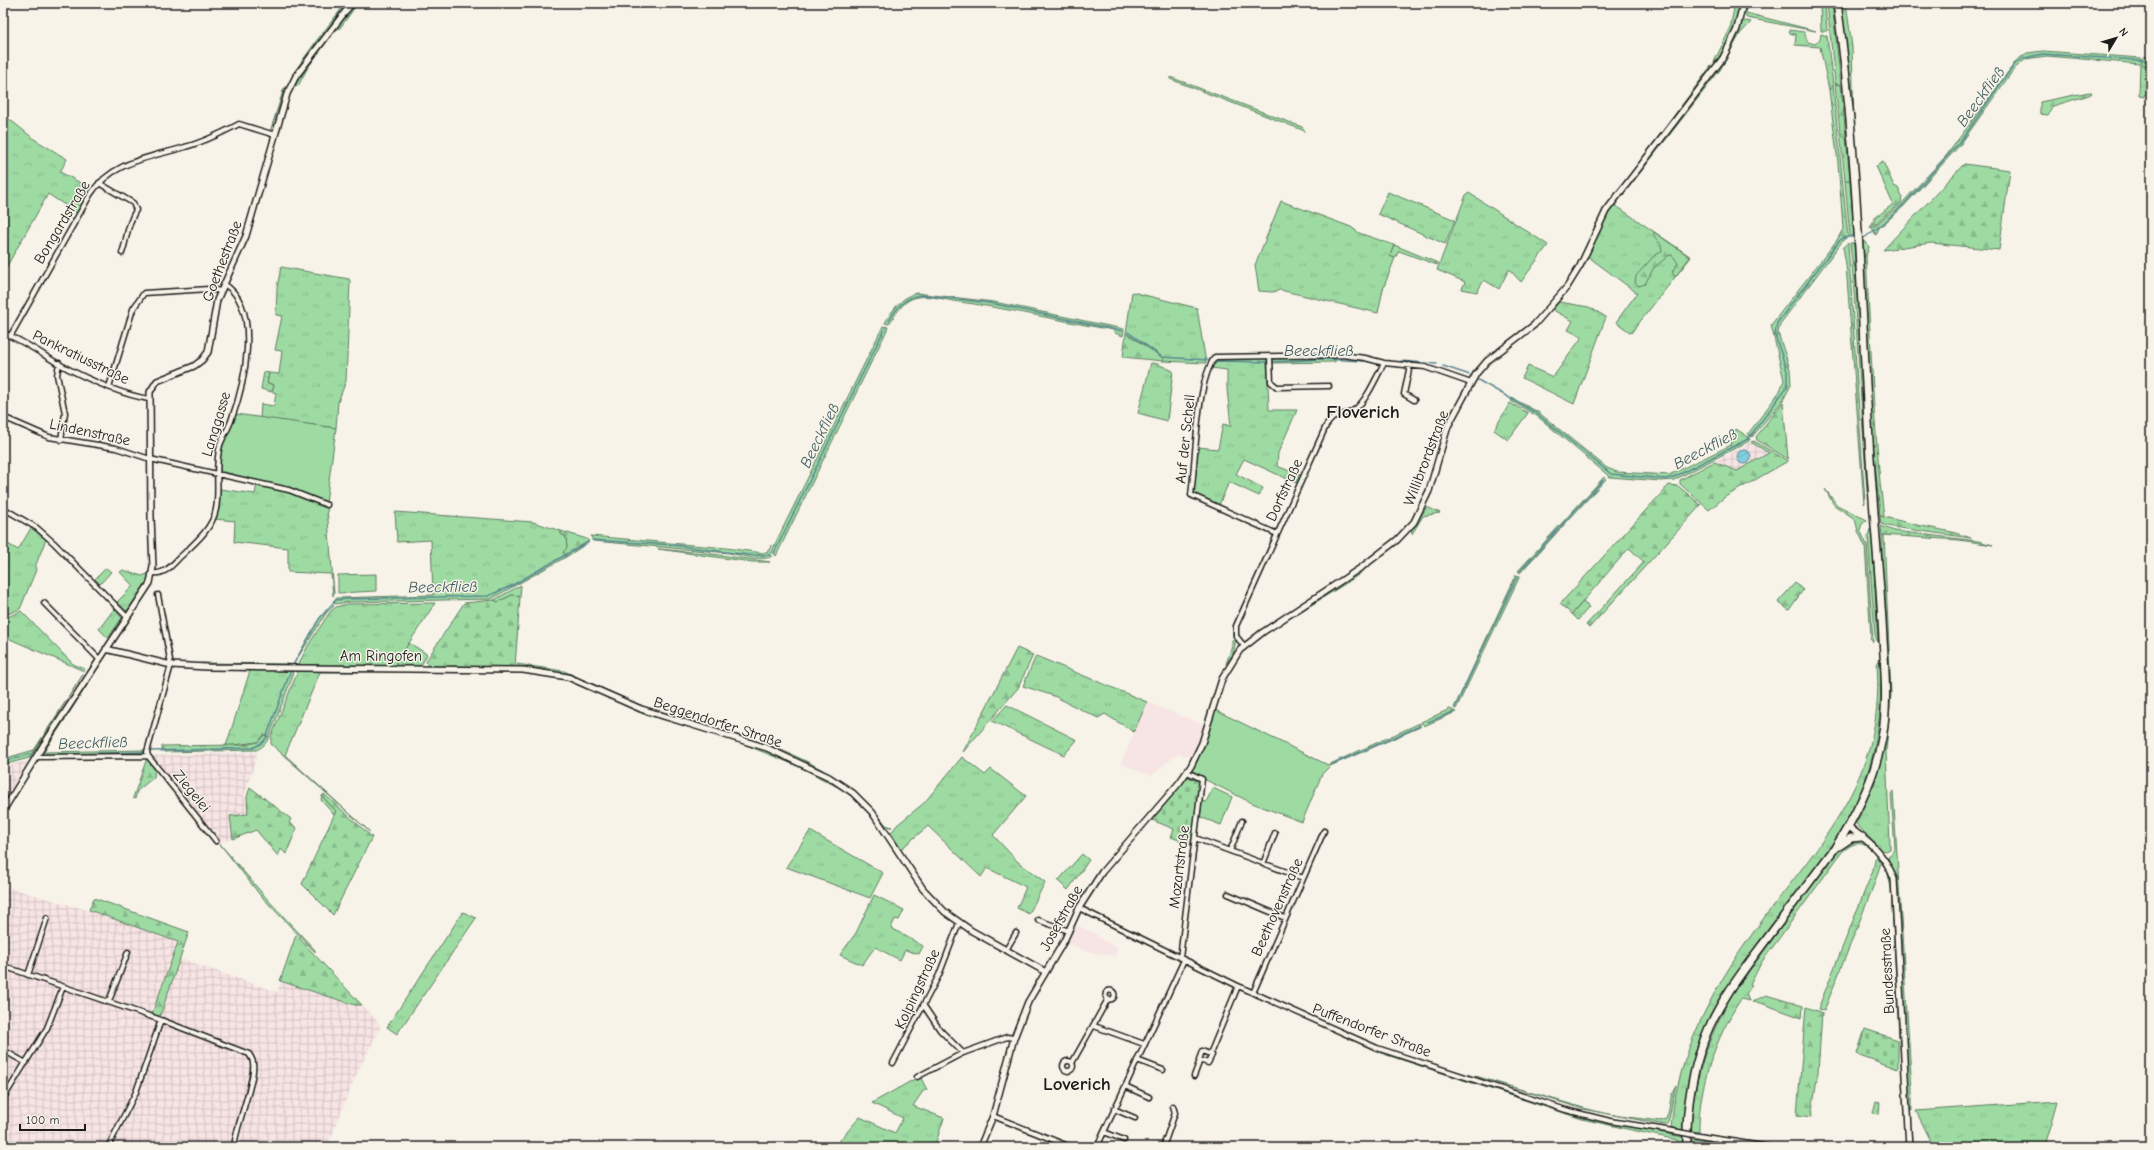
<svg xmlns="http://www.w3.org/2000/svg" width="2154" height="1150" viewBox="0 0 2154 1150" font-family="'Comic Neue',sans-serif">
<defs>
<pattern id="industrial-grid" width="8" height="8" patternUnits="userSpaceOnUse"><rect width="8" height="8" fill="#f7e4e4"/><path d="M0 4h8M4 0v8" fill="none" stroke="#d3c3c3"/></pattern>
<pattern id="grass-tufts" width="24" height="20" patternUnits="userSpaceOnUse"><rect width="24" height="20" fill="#9edba3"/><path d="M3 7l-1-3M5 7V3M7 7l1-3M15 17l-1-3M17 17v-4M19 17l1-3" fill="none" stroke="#88bb8c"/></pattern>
<pattern id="forest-firs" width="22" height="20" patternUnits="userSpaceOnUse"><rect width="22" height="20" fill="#9edba3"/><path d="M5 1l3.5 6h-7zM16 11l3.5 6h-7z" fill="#88bb8c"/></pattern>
<pattern id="cemetery-stones" width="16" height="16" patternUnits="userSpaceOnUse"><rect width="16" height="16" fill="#9edba3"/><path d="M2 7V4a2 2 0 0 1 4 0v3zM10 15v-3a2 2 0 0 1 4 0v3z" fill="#88bb8c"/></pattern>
<pattern id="garden-dots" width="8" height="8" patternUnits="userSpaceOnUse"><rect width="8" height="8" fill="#9edba3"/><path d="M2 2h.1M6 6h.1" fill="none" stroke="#88bb8c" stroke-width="1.8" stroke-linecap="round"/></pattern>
<pattern id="water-waves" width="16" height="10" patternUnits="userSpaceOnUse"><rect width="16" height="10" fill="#81cfdf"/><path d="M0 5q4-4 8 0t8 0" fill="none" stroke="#6fb1bf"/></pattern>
</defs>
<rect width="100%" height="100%" fill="#f7f3e8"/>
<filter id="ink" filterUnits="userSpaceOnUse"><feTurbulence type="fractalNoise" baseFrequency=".025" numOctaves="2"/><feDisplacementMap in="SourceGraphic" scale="8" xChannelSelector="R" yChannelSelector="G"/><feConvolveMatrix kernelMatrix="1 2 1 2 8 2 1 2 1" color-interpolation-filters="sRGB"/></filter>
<g filter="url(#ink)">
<path fill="#f7e4e4" d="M1147 702 1204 725 1191 758 1179 753 1151 776 1121 764Z
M1076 925 1098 935 1097 937 1118 948 1115 956 1084 951 1068 943Z"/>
<path fill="url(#industrial-grid)" d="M1751 442 1770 453 1737 471 1714 462Z
M258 752 244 797H248V814L230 816 233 839 219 843 152 756Z
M28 761 3 802V767Z
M3 886 87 910 178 942 153 1014 160 1016 179 958 277 992 281 982 355 1005H362L379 1023 380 1028 358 1071 327 1147H3Z"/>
<path fill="url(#grass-tufts)" stroke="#5d7c60" d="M346 3H348L319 40H317Z
M1735 3H1741L1735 29 1716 64 1714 62 1730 29Z
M1745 3H1747L1746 13 1816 31 1747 18 1743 14Z
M1827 3H1832L1841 85 1835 83Z
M1840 3H1846L1852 47 1854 124 1862 233 1860 231 1852 97Z
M1747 21 1751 22 1740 34 1720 70 1615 205 1691 257 1631 333 1616 322 1637 293 1586 255 1613 204 1725 60 1737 36 1741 22Z
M1789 30 1804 32 1808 42 1815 44 1820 40 1821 34 1827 36 1833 85 1829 90 1820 47 1795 45 1796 35 1790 33Z
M332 32H334L307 69 298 86 295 85Z
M2043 51 2141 58V61L2144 65 2151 64V93L2144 95V97L2139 96 2140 64 2047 56 2026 59 2014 69 1960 145 1903 207 1879 228 1876 235 1872 228 1902 203 1946 156 2017 60 2027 53Z
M1711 66 1714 67 1602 212Z
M1170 77 1302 127 1305 131 1170 79Z
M3 114 34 139 67 159 60 172 92 189 77 213 48 194 4 271Z
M1850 180 1854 237H1850L1845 181Z
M1388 192 1455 220 1445 244 1378 214Z
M1469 193 1548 245 1521 282 1509 269 1499 289 1484 280 1477 292 1462 289 1465 282 1437 270 1466 195Z
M1281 201 1351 227 1359 233 1394 245 1390 256 1395 258 1383 289 1378 313 1280 290 1273 292 1259 291 1255 265Z
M1850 243H1854L1855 264 1852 262Z
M1863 256H1866L1874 409 1880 482 1884 517 1880 516 1872 431Z
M281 267 349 279 350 281 346 381 338 402 336 428 260 418 261 404 274 406 276 393 272 392 274 385 267 383 269 373 279 374 282 351 275 350 282 316 276 315 277 288Z
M1132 292 1197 308 1206 363 1163 361V358L1126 333Z
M916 293 994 302 1109 326 1124 329 1123 336 1115 333 1113 330C1060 321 1007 308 953 301 942 299 925 294 914 298 903 301 895 315 889 324L885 323C891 311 903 296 916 293Z
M1559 302 1589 307 1606 317 1574 404 1522 378 1528 366 1553 377 1582 337 1568 330 1573 321 1553 310Z
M883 326 888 327 887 330 776 556 772 551 775 544Z
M1222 357 1267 359 1269 410H1297L1278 453 1277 466 1300 475 1296 483 1244 459 1236 474 1263 488 1259 496 1229 482 1219 505 1271 529H1277L1276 532 1197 497 1194 492 1198 447 1218 449 1223 424 1231 426 1227 389V370L1211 368 1216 360Z
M1335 357V362L1272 363 1273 359Z
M1151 363 1158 364 1173 371 1167 421 1138 413Z
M1512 398 1538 412 1607 468 1617 472 1669 475 1731 445 1736 429 1750 438 1749 441 1674 480 1661 481 1610 477 1537 416 1511 401Z
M1510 403 1528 413 1508 440 1494 430Z
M1604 477 1606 479 1520 573 1518 571Z
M257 484 288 491 327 508 334 593 333 596 331 574 288 572V548L234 542 235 521 214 519 219 509 220 489 255 494Z
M1825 489 1837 505 1867 520 1862 524 1860 530 1867 545 1873 642 1870 639 1871 637 1865 546 1858 531 1855 519 1834 505Z
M1427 507 1440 513 1423 516 1412 534 1411 530Z
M395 512 533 522 561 531V534L566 537 567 548 563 552 566 557 491 599 349 602 335 604 333 601 337 598 433 595 431 540 397 542Z
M31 528 46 539 35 567 36 570 20 609 3 616V541L18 550Z
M1870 529H1872L1878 643 1875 635 1868 536Z
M1271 533 1274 536V538L1234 625 1233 636V626L1273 537Z
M1882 535H1884L1891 694 1886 752 1890 845V849L1886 851 1881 850 1856 824 1875 782 1884 742Z
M591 536 726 548 763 553 768 551 772 545 770 551 772 556C765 562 739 555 729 553L593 541Z
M658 549 705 553 770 562H752Z
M106 568 111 572 100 584 95 579Z
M123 570 142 576 150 573 147 582 127 611 117 602 133 586 120 572Z
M1358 572 1361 573 1348 582 1254 641Z
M1516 575 1520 576 1456 709 1454 708Z
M521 585 520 597 512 595 498 602 494 600Z
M1583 602 1589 607 1578 620 1572 614Z
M435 603 394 666 298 665 309 644 330 612 336 607 347 604Z
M332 604 334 606 327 612 293 665 319 619Z
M114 609 122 618 108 638 99 629Z
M21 611 73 664 85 669 84 671 3 636V619Z
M1234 638 1236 640 1233 654 1226 664 1232 646V640Z
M1036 656 1147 702 1134 732 1105 714 1098 718 1054 696 1023 686Z
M1880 659C1883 714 1877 759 1853 809 1840 834 1823 857 1806 880 1747 958 1684 1025 1684 1130L1671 1128C1676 1065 1704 1005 1739 953 1804 856 1887 792 1877 664Z
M201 663 287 664 285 666 201 665Z
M517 664 564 671 640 705 712 726 655 712 570 676 542 669 519 667Z
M203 669 293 670 292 678 269 737 264 735 258 742 226 746 250 671Z
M429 670C473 671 521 666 564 678L566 681C549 671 522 673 503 673 442 670 381 672 320 672L285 755 370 832 271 744V737L298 671Z
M84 673 30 758H29L36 747Z
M91 675 93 676 44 752 145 750V753L40 756Z
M570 680 645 713 750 744 827 778 851 794 870 813 876 822 859 803 845 791 800 767 731 739 643 714Z
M1007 705 1077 740 1064 755 992 721Z
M1450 709 1456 712 1424 726 1421 722Z
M1420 723V727L1330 766 1328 765Z
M715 728C777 746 847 770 886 825L892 827H886C858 782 799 760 752 741 742 737 723 735 715 728Z
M962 757 985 775 991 769 1026 796 993 835 1018 862 1045 882 1029 914 1017 908 1026 887 987 868 981 877 928 826 901 849 891 833 897 825 924 803Z
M1893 791 1912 1091V1111L1909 1108 1896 879 1888 858 1895 848 1891 794Z
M322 796 336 811 334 815 321 800Z
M810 831 883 873 870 898 786 867Z
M1860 840 1865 842 1878 855 1877 858 1881 863 1873 887 1824 1011 1818 1009 1873 870 1876 854C1863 841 1856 840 1842 852L1761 963 1750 985H1752L1746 994 1749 1001 1741 999C1716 1037 1698 1086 1699 1132L1691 1131C1692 1081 1708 1037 1733 993L1833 857 1849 842Z
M220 844 268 900 315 950V952L260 895Z
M1082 854 1089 860 1068 890 1058 881Z
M1880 856 1888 870 1892 885 1901 1036 1899 1037 1891 887 1887 871 1878 858Z
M874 895 904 910 899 920 895 919 891 928 923 946 919 954 905 950 900 960 875 947 862 965 840 955 856 933Z
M463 912 476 918 397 1034 387 1027Z
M1378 1052 1580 1116 1683 1137V1147H1678L1677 1140 1582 1119Z
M920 1076 927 1090 923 1091 913 1106 944 1118 935 1145 932 1144 931 1147H834L860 1117 895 1133 903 1118 872 1103Z
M1475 1076 1594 1111 1619 1116 1660 1121 1666 1119C1671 1108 1669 1095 1676 1085L1668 1124 1665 1125 1583 1109Z
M2058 1101 2045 1147H1934L1916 1111Z
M1691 1139 1755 1147 1704 1144H1699V1147H1691Z"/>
<path fill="url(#forest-firs)" stroke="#5d7c60" d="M355 3H358L340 28 332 32Z
M1820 3H1825L1827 31H1821Z
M317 40H319L292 75Z
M2141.5 61a4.5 4.5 0 1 1 9 0a4.5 4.5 0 1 1-9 0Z
M1835 84 1841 85 1850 180 1845 181Z
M1833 85 1848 237 1844 239 1780 324 1778 333 1790 369 1791 385 1783 400 1752 437 1748 434 1780 391 1784 380 1771 325 1837 240 1843 229 1842 213 1838 163 1829 90Z
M284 88H286L270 132Z
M2089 92 2092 93 2089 95 2053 106 2048 115 2040 114V102Z
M1883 162 1894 186 1898 188 1902 197 1901 202 1870 228 1875 218 1893 204 1876 166Z
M1964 164 2010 170 1999 250 1931 243 1883 250Z
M1654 232 1690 257 1675 277 1672 272 1678 263 1672 255H1669L1653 269 1645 284 1639 286 1635 283 1636 276 1653 257 1662 251 1661 245 1654 236Z
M1863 241 1866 242 1869 247 1866 256H1863Z
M1848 243 1865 503 1864 504 1846 265 1843 247Z
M1394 245 1438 263 1437 265 1399 251 1395 258 1390 256Z
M1852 262 1855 264 1870 493 1867 492Z
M1126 333 1163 358V361L1123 357Z
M1783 402 1788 459 1757 440 1756 437Z
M1754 441 1788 461 1725 497 1709 510 1680 484V480L1714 462 1737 471 1769 453 1751 442Z
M1669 485 1678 486 1701 505 1589 628 1586 625 1644 562 1629 548 1572 614 1560 604Z
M1880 516 1917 525 1952 532 1971 538 1892 527 1881 524Z
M1881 526 1894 531 1978 541 1993 545 1959 540 1882 535Z
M561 531 587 539 589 542 566 557 563 552 567 548 566 537 561 534Z
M1795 583 1803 590 1789 610 1778 602Z
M512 595 520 597 515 667 428 666 426 661 464 603 494 600 498 602Z
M409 643 427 654 421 666H394Z
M1017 648 1033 655 1018 688 963 752Z
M264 735 269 737C266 744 263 747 256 750L164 752V749H162V746L243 745 258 742Z
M34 750 29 758 3 765V759Z
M147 758 155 768 154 777 137 791 135 799 133 798Z
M250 787 291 819 289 823 297 828 286 854 281 849 278 856 256 830 233 839 230 816 248 814 247 797Z
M324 794 372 837 333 915 302 884 336 811 322 796Z
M94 898 189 932 160 1016 152 1014 178 942 89 910Z
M296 935 359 1002 362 1005H355L280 981Z
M1766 995 1803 1006 1802 1018 1761 1003 1752 1002Z
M1806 1007 1822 1013 1818 1072 1811 1117 1797 1115Z"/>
<path fill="url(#cemetery-stones)" stroke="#5d7c60" d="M1188 777 1200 782 1192 845 1171 837 1174 829 1152 820Z
M1865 1029 1898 1040V1069L1857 1054Z"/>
<path fill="#9edba3" stroke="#5d7c60" d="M236 414 336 428 326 503 288 488 220 471V453Z
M376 574V591L338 593V575Z
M1215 710 1330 766 1322 774 1302 822 1252 803 1190 772 1203 746Z
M1213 788 1232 797 1221 825 1200 817 1202 801 1206 802Z"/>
<path fill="url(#garden-dots)" stroke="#5d7c60" d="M264 372 269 373 267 383 274 385 272 392 261 389Z
M1876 1101 1880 1102 1879 1114 1873 1113Z"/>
<path fill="url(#water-waves)" stroke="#598791" d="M1737 457a7 7 0 1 1 14 0a7 7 0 1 1-14 0Z"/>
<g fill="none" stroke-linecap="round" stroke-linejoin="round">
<path stroke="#598791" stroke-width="1.5" d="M1864 238 1884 223 1904 204 1961 141 2005 77 2015 64 2024 58 2043 54 2151 61
M889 321C896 308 906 296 921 295L990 303 1122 331
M1128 332 1162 357 1208 360
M1401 361 1437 364
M1273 362 1322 359 1364 361
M1215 364 1218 361 1267 362
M1443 366 1470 375
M1478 380 1536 413 1611 474 1665 479 1674 477 1748 439 1787 387V371L1775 335 1777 323 1839 241 1843 238 1855 236
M592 540 673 545 749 555H770
M774 553 885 328
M1520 571 1603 480
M334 603 336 600 349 599 488 596 511 586 588 542
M293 665 319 619 333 603
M1455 707 1517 577
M1428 722 1453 712
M151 751 253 748 263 742 266 738 291 670
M41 755 145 752
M3 762 30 754
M1331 765 1420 726"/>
<defs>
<path id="minor" d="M99 183 133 203 136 210C126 227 128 236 122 253
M3 333C22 340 39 352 57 363 85 378 118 394 149 399
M11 335 90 195C112 161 149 158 185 147 204 142 222 133 239 124L275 135
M1270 357 1271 382 1277 387 1329 386
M59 363 57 375 65 413 61 440
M1410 365 1404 394 1414 400
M109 387 133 309 144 293 209 289 221 291
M3 417 49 437 116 448 150 459 289 490 327 505
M3 508 37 528 54 543 127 617
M1277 534 1191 495C1196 460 1196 382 1215 357L1342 355 1365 358 1384 363 1425 367 1471 383
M153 573C165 575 173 564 180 557 194 544 213 528 216 509 220 487 214 468 220 445 223 437 228 429 231 421 244 386 263 308 224 284
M44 603 99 659
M1244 646 1236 636V626L1326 426C1338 409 1342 419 1354 410 1366 402 1377 376 1384 363
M148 756 147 752 171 665 158 595
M148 756 216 841
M36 757 148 756
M1195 838 1303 878
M1230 851 1242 821
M1263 864 1275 833
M1228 894 1285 918
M1079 908 1236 985 1377 1048 1566 1110 1610 1121 1673 1131
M1038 920 1069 931
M1006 950 1016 933
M1180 958 1202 779 1187 772
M3 966 161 1020 249 1054C251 1057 253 1060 253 1063 256 1079 236 1125 234 1147
M28 975 47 918
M1105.5 995a4.5 4.5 0 1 1 9 0a4.5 4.5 0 1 1-9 0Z
M1253 993 1324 831
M109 1001 128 952
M924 1006 940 1030 963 1053
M1094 1026 1144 1044
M3 1050 26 1063
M1202 1051 1212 1055 1208 1063 1199 1060Z
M1210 1054 1238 986
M1137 1060 1163 1070
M1063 1066a5 5 0 1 1 10 0a5 5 0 1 1-10 0Z
M893 1063 939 975 959 923
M1072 1063 1108 999
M1194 1076 1200 1060
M917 1077 963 1053 1007 1037 1014 1038
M1125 1086 1149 1097
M3 1099 47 1028 63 987
M1114 1109 1135 1118
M993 1116 1071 1147
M1104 1132 1124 1140
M1705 1137 1769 1147
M108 1147 136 1092 161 1020
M1097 1147 1184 960
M1163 1147 1175 1113 1173 1106"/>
<path id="tertiary" d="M106 649 171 665 207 667 523 670 568 677 641 709 767 748 829 777 853 793 872 812 923 889 945 912 972 931 1044 971
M3 811 44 744 150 583 153 567 151 517 150 392 157 381 194 366 202 360 208 352 217 300 246 236 287 94 296 76 352 3
M1849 827C1869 842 1885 854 1894 879L1909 1147
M980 1147 993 1116 1014 1038 1028 1002 1064 941 1079 908 1102 872 1179 783 1191 766 1202 743 1222 679 1240 650 1263 632 1362 567 1397 540 1414 522 1429 491 1448 426 1476 374 1487 361 1534 325 1567 287 1580 266 1606 211 1723 58 1737 29 1743 3"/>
<path id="primary" d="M1839 846 1851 838 1862 837
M1687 1147C1686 1111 1691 1077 1703 1043 1716 1005 1742 972 1766 940 1789 909 1812 879 1835 848 1857 814 1875 778 1882 738 1888 706 1885 671 1883 639 1880 579 1874 519 1870 458 1861 307 1858 154 1837 3"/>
</defs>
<use href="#minor" stroke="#1c1c1c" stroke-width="7"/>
<use href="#tertiary" stroke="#1c1c1c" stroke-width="8"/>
<use href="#primary" stroke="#1c1c1c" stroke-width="10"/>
<use href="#minor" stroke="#f7f3e8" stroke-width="4"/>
<use href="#tertiary" stroke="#f7f3e8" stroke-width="5"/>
<use href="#primary" stroke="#f7f3e8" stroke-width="7"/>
<defs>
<path id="minor-bridge" d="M1673 1131 1705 1137"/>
</defs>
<use href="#minor-bridge" stroke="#1c1c1c" stroke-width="7" stroke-linecap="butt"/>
<use href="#minor-bridge" stroke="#f7f3e8" stroke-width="4"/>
</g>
</g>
<g text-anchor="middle" stroke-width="3" stroke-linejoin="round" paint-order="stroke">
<g font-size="15" fill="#1c1c1c" stroke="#f7f3e8">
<text transform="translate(62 222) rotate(-59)" y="5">Bongardstraße</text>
<text transform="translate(222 261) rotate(-69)" y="5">Goethestraße</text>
<text transform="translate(81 357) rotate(26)" y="5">Pankratiusstraße</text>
<text transform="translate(216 424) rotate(-73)" y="5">Langgasse</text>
<text transform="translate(90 432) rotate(12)" y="5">Lindenstraße</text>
<text transform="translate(1185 439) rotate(-84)" y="5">Auf der Schell</text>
<text transform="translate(1426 458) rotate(-69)" y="5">Willibrordstraße</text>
<text transform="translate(1284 490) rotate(-65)" y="5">Dorfstraße</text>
<text x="381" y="661">Am Ringofen</text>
<text transform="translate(718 722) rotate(18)" y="5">Beggendorfer Straße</text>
<text transform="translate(192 791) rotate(51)" y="5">Ziegelei</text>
<text transform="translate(1179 867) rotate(-83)" y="5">Mozartstraße</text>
<text transform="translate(1277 907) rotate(-66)" y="5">Beethovenstraße</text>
<text transform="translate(1061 918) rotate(-61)" y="5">Josefstraße</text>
<text transform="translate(1887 971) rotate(-93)" y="5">Bundesstraße</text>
<text transform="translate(917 989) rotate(-65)" y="5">Kolpingstraße</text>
<text transform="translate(1372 1030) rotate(21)" y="5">Puffendorfer Straße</text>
</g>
<g font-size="16" font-style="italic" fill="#3f5b60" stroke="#f7f3e8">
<text transform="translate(1980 96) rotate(-54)" y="6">Beeckfließ</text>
<text x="1319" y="356">Beeckfließ</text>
<text transform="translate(819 435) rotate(-64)" y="6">Beeckfließ</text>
<text transform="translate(1705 448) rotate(-28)" y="6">Beeckfließ</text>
<text transform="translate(443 586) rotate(-1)" y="6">Beeckfließ</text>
<text transform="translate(93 742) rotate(-2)" y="6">Beeckfließ</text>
</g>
<g font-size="19" font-weight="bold" fill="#1c1c1c" stroke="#f7f3e8">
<text x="1363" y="418">Floverich</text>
<text x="1077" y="1090">Loverich</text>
</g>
</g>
<rect width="2154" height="1150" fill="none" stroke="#f7f3e8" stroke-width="16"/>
<rect x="8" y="8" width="2138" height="1134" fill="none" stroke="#1c1c1c" stroke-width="1.5" filter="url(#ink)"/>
<g transform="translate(2116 38) rotate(52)" stroke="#f7f3e8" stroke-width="3" paint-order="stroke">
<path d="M0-3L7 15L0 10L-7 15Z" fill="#1c1c1c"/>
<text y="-6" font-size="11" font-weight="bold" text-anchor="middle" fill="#1c1c1c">N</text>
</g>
<path d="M20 1124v6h65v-6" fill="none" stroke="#1c1c1c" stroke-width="2"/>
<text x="26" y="1124" font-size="12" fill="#1c1c1c" stroke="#f7f3e8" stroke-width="3" paint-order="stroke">100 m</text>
</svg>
